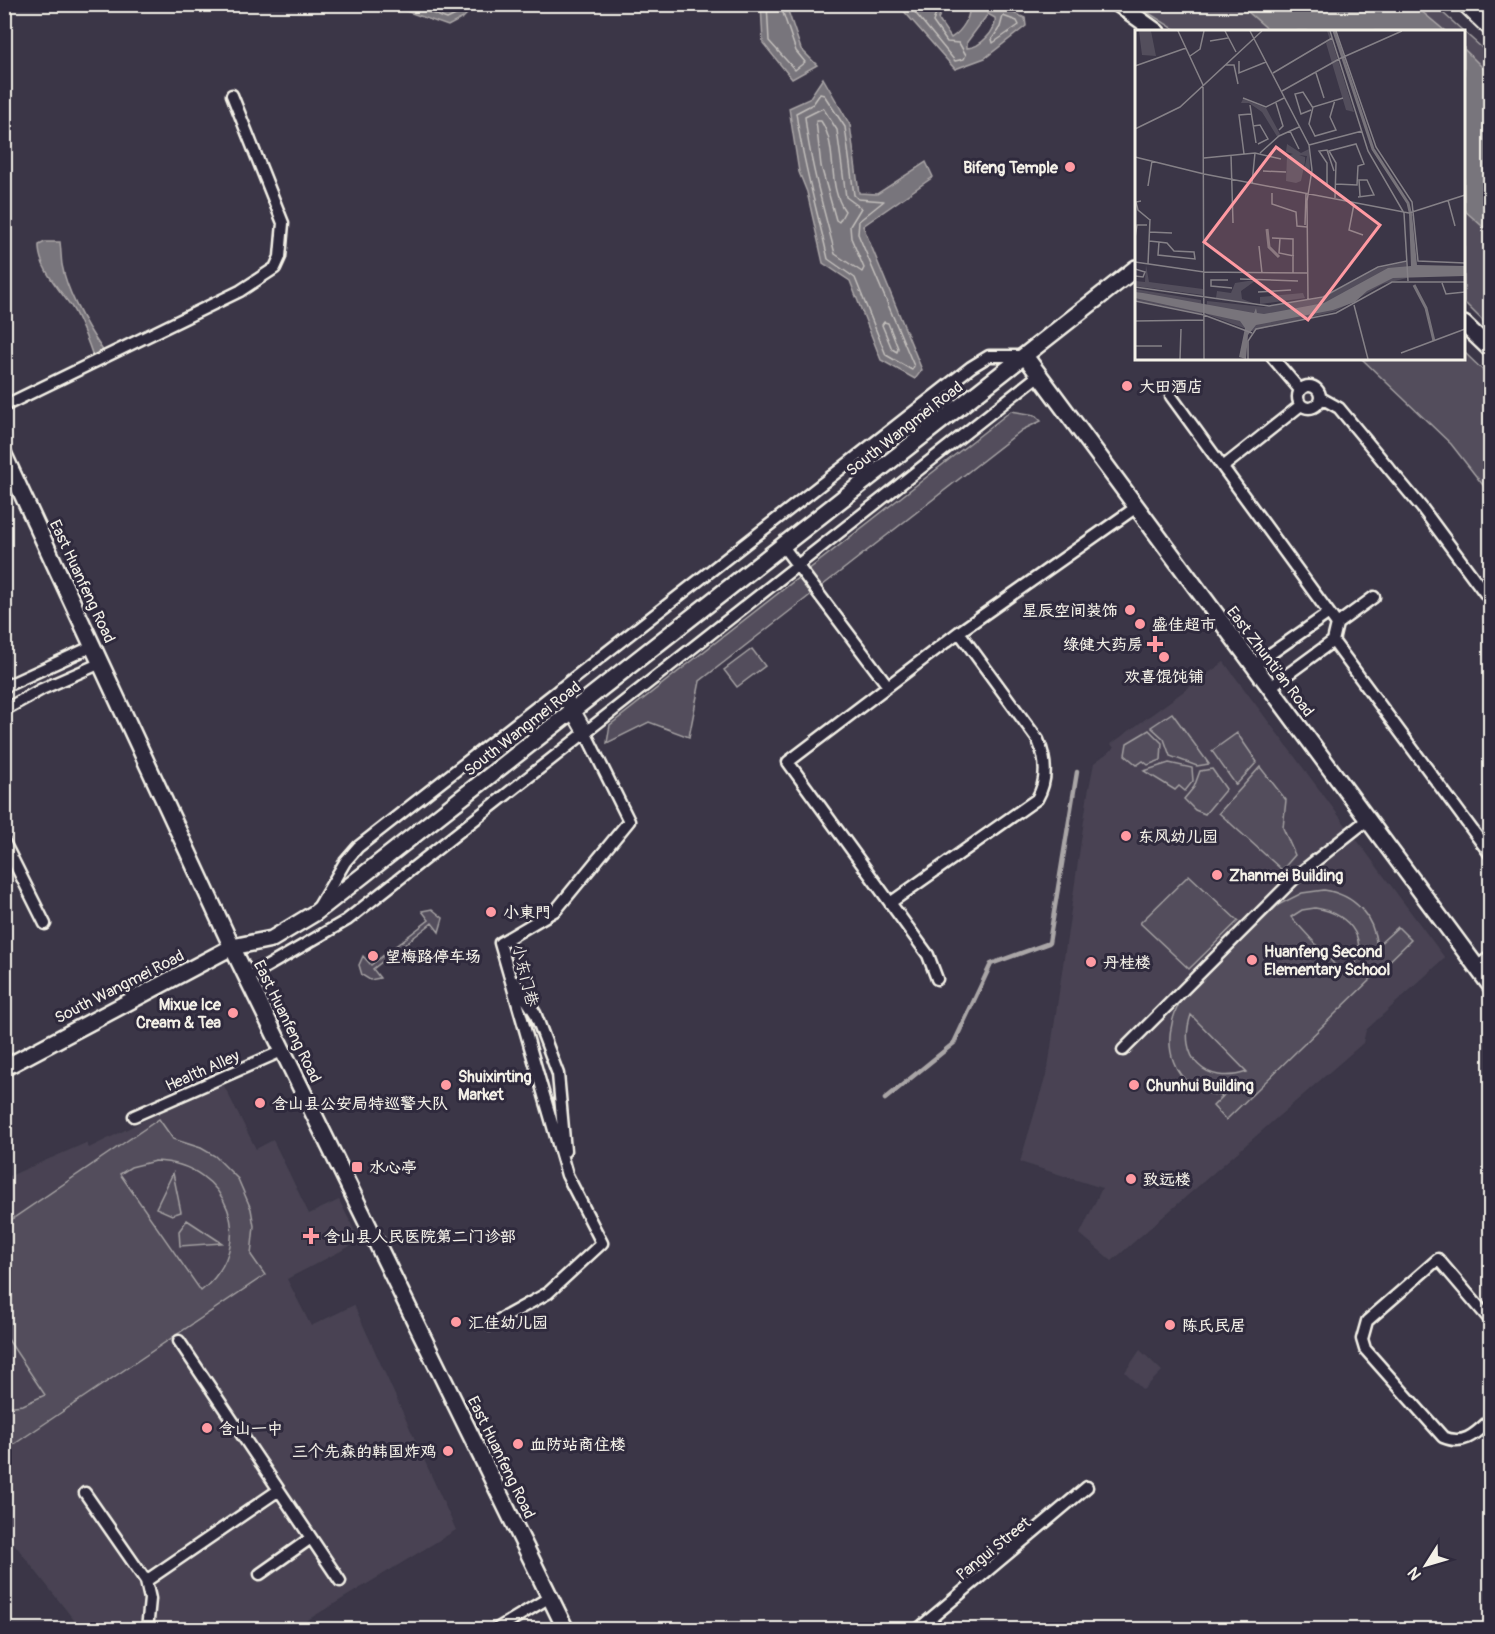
<svg xmlns="http://www.w3.org/2000/svg" width="1495" height="1634" viewBox="0 0 1495 1634" font-family="Pangolin,'LXGW WenKai TC',sans-serif">
<rect width="100%" height="100%" fill="#3b3647"/>
<filter id="ink" filterUnits="userSpaceOnUse"><feTurbulence type="fractalNoise" baseFrequency=".0167" numOctaves="2"/><feDisplacementMap in="SourceGraphic" scale="12" xChannelSelector="R" yChannelSelector="G"/><feConvolveMatrix kernelMatrix="1 2 1 2 8 2 1 2 1" color-interpolation-filters="sRGB"/></filter>
<g filter="url(#ink)">
<path fill="#484352" d="M1224 662 1445 958 1366 1030 1363 1043 1112 1261 1080 1234 1102 1188 1020 1162 1048 1068 1088 793 1094 763 1114 748 1111 744Z
M222 1082 256 1149 273 1140 309 1214 339 1200 360 1241 287 1279 311 1326 354 1305 456 1530 291 1630 81 1629 5 1532V1178L86 1143 89 1148Z
M1140 1350 1162 1371 1143 1390 1125 1372Z"/>
<path fill="#534e5c" stroke="#a4a0a2" stroke-width="1.5" fill-rule="evenodd" d="M1136 5H1434L1490 55V328L1464 302V32L1177 31Z
M1464 352 1490 377V494L1451 444 1362 359 1464 358Z
M1011 411 1035 415 1041 421 1022 430 700 681 689 737 649 722 607 743 610 725Z
M752 649 765 666 737 687 724 670Z
M1172 713 1209 764 1197 766 1170 756 1164 739 1151 727Z
M1149 730 1162 743 1161 760 1148 765 1143 761 1137 765 1125 755 1127 743Z
M1237 733 1257 762 1236 785 1212 751Z
M1169 763 1192 768 1193 781 1185 791 1179 786 1175 790 1144 771Z
M1260 767 1286 800 1283 828 1295 855 1282 870 1219 813Z
M1212 769 1226 789 1205 814 1195 810 1184 799 1194 787 1200 771Z
M1189 875 1238 921 1189 969 1140 923Z
M1324 890C1356 895 1373 916 1377 946L1398 927 1411 940 1226 1120 1213 1106 1223 1096C1170 1091 1158 1041 1181 1000L1278 905 1302 893ZM1315 908C1352 913 1374 945 1346 977L1291 917 1302 910ZM1191 1015 1247 1072C1205 1086 1177 1057 1191 1015Z
M432 909 443 918 439 932 432 923 427 927 373 969 380 978 370 980 362 975 359 965 363 956 371 965 429 920 422 911Z
M159 1119 173 1139 201 1148 215 1156 238 1179 251 1209 254 1226 251 1255 265 1275 7 1449 5 1445V1407L23 1405 45 1395 5 1335V1224ZM155 1161C229 1163 259 1244 201 1291L120 1174 131 1167Z
M173 1173 181 1212 172 1215 156 1208Z
M187 1220 222 1243 180 1246 179 1231Z"/>
<path fill="#78747b" stroke="#aaa6a7" stroke-width="1.5" fill-rule="evenodd" d="M389 5 476 4V5L463 18 448 26Z
M761 5H786L801 49 817 65 792 79 763 43Z
M903 5H945L938 19 951 38C962 31 972 16 968 5H995L1025 18 1026 26 985 58 955 69 902 9ZM988 14 995 18C997 30 980 48 967 48V42Z
M1240 5H1414L1445 31H1270Z
M1464 49 1490 75V233L1464 210Z
M823 78 850 125 859 193 877 194 926 162 933 177 863 226 922 370 915 379 881 360 850 281 823 263 807 192 799 172 789 108 809 99Z
M45 242H60C61 250 61 257 62 265 68 296 87 327 104 352L93 357C90 346 78 316 71 306 59 289 38 267 39 245Z"/>
<g fill="none" stroke-linecap="round" stroke-linejoin="round">
<path stroke="#c2bfbc" stroke-width="1.5" d="M407 4 447 19 460 13 468 4
M767 4 769 41 795 70 805 62 796 51 780 4
M908 4 955 61 964 59 966 55 959 43 947 42 933 22 939 4
M1003 16 1017 21 1019 25 993 43 992 39 1000 27Z
M820 94 824 95 845 127 854 195 858 199 884 201 859 221 858 234 914 366 912 370 886 355 855 278 828 259C817 210 803 163 796 113L813 104Z
M823 108 837 130 846 197 861 208 850 226 851 238 864 268 862 272 835 254C824 209 810 164 805 117Z
M816 121H821C839 148 826 185 845 211L839 222 836 220 821 166Z
M884 322 888 323 898 348 897 352 892 349 882 325Z"/>
<path stroke="#aaa6a7" stroke-width="4.5" d="M885 1099 954 1043 991 964 1049 943 1077 772"/>
<defs>
<path id="minor" d="M1273 358 1300 390
M1298 397a11 11 0 1 1 22 0a11 11 0 1 1-22 0Z
M1171 396 1337 624 1333 641 1490 854
M1321 398 1339 408 1422 508 1490 600
M4 406 240 291 275 268 280 257 283 223 232 95
M1223 467 1301 405
M782 545 888 686
M1337 624 1374 597
M1253 666 1329 613
M4 687 93 646
M1269 688 1333 641
M4 710 42 689 101 663
M4 842 45 924
M890 903 1037 799C1048 780 1046 759 1038 740L959 632
M318 908 345 862 358 847 971 367 989 356H1025
M1477 967 1490 957
M247 978 347 920 1039 375
M937 979 928 955 788 762 959 632 1135 508
M515 982 535 1013 558 1074 565 1151
M1123 1050 1300 873 1367 820
M134 1116 282 1051
M1490 1320 1438 1259 1367 1321 1362 1339 1365 1349 1443 1437C1464 1446 1475 1434 1490 1420
M490 1325 548 1293 602 1243 567 1175 500 943 556 910 629 821 585 732
M179 1341 340 1581
M85 1493 146 1581 150 1599 147 1630
M260 1574 311 1538
M146 1581 279 1490
M495 1630 550 1597
M917 1630 1087 1487"/>
<path id="tertiary" d="M1464 4 1490 29
M561 690 585 732"/>
<path id="secondary" d="M1118 4 1157 32
M1464 324 1490 349
M1025 356 1490 985
M4 455 232 947 566 1630
M4 1068 232 947 272 939 315 913 1136 268"/>
</defs>
<use href="#minor" stroke="#f4f1e8" stroke-width="15"/>
<use href="#tertiary" stroke="#f4f1e8" stroke-width="18"/>
<use href="#secondary" stroke="#f4f1e8" stroke-width="20"/>
<use href="#minor" stroke="#2f2a3d" stroke-width="10"/>
<use href="#tertiary" stroke="#2f2a3d" stroke-width="14"/>
<use href="#secondary" stroke="#2f2a3d" stroke-width="15"/>
</g>
</g>
<g fill="#ff9aa2" stroke="#2f2a3d" stroke-width="2">
<circle cx="1070" cy="167" r="6"/>
<circle cx="1127" cy="386" r="6"/>
<circle cx="1130" cy="610" r="6"/>
<circle cx="1140" cy="624" r="6"/>
<path d="M1152 635h6v6h6v6h-6v6h-6v-6h-6v-6h6z"/>
<circle cx="1164" cy="657" r="6"/>
<circle cx="1126" cy="836" r="6"/>
<circle cx="1217" cy="875" r="6"/>
<circle cx="491" cy="912" r="6"/>
<circle cx="373" cy="956" r="6"/>
<circle cx="1252" cy="960" r="6"/>
<circle cx="1091" cy="962" r="6"/>
<circle cx="233" cy="1013" r="6"/>
<circle cx="446" cy="1085" r="6"/>
<circle cx="1134" cy="1085" r="6"/>
<circle cx="260" cy="1103" r="6"/>
<rect x="351" y="1161" width="12" height="12" rx="3"/>
<circle cx="1131" cy="1179" r="6"/>
<path d="M308 1227h6v6h6v6h-6v6h-6v-6h-6v-6h6z"/>
<circle cx="456" cy="1322" r="6"/>
<circle cx="1170" cy="1325" r="6"/>
<circle cx="207" cy="1428" r="6"/>
<circle cx="518" cy="1444" r="6"/>
<circle cx="448" cy="1451" r="6"/>
</g>
<g text-anchor="middle" stroke-width="6" stroke-linejoin="round" paint-order="stroke">
<g font-size="16" font-weight="bold" fill="#f4f1e8" stroke="#2f2a3d" text-anchor="start">
<text x="1058" y="173" text-anchor="end">Bifeng Temple</text>
<text x="1139" y="392">大田酒店</text>
<text x="1118" y="616" text-anchor="end">星辰空间装饰</text>
<text x="1152" y="630">盛佳超市</text>
<text x="1143" y="650" text-anchor="end">绿健大药房</text>
<text x="1164" y="682" text-anchor="middle">欢喜馄饨铺</text>
<text x="1138" y="842">东风幼儿园</text>
<text x="1229" y="881">Zhanmei Building</text>
<text x="503" y="918">小東門</text>
<text x="1264" y="957">Huanfeng Second<tspan x="1264" dy="18">Elementary School</tspan></text>
<text x="385" y="962">望梅路停车场</text>
<text x="1103" y="968">丹桂楼</text>
<text x="221" y="1010" text-anchor="end">Mixue Ice<tspan x="221" dy="18">Cream &amp; Tea</tspan></text>
<text x="458" y="1082">Shuixinting<tspan x="458" dy="18">Market</tspan></text>
<text x="1146" y="1091">Chunhui Building</text>
<text x="272" y="1109">含山县公安局特巡警大队</text>
<text x="369" y="1173">水心亭</text>
<text x="1143" y="1185">致远楼</text>
<text x="324" y="1242">含山县人民医院第二门诊部</text>
<text x="468" y="1328">汇佳幼儿园</text>
<text x="1182" y="1331">陈氏民居</text>
<text x="219" y="1434">含山一中</text>
<text x="530" y="1450">血防站商住楼</text>
<text x="436" y="1457" text-anchor="end">三个先森的韩国炸鸡</text>
</g>
<g font-size="16" fill="#f4f1e8" stroke="#2f2a3d">
<text transform="translate(904 428) rotate(-38)" y="6">South Wangmei Road</text>
<text transform="translate(83 581) rotate(65)" y="6">East Huanfeng Road</text>
<text transform="translate(1271 661) rotate(53)" y="6">East Zhunti'an Road</text>
<text transform="translate(522 728) rotate(-38)" y="6">South Wangmei Road</text>
<text transform="translate(526 975) rotate(76)" y="6">小东门巷</text>
<text transform="translate(119 986) rotate(-27)" y="6">South Wangmei Road</text>
<text transform="translate(288 1021) rotate(64)" y="6">East Huanfeng Road</text>
<text transform="translate(202 1070) rotate(-24)" y="6">Health Alley</text>
<text transform="translate(502 1457) rotate(64)" y="6">East Huanfeng Road</text>
<text transform="translate(993 1548) rotate(-39)" y="6">Pangui Street</text>
</g>
</g>
<g transform="translate(1135 30)">
<rect width="330" height="330" fill="#3b3647"/>
<path d="M4 1H16L21 26 7 25ZM188 1H194L219 82 211 80 191 13 195 10 192 1ZM108 69 131 78 145 104 143 108 127 82 114 73H106ZM152 114 166 123 174 119 175 140H169L172 126 164 125 170 127V132L166 151 161 153 151 151 152 126 158 124 151 122ZM271 232 272 248 248 254 201 281 117 301 71 284 72 271 129 277 187 268 243 238ZM11 235 14 252 68 259V265L0 256V251L10 252ZM113 251H120L106 261 107 269 118 273 81 268 82 261 96 263 100 253ZM0 259 66 270 67 284 0 271ZM168 263 170 268 125 274V267Z" fill="#534e5c"/>
<path d="M274 184H277L282 235 330 236V246L258 248 232 261 220 272 198 280 121 295 113 305 111 329 104 327 110 298 105 291 0 268V262L8 263 119 283 121 278 122 283 129 284 189 273 253 238 276 236Z" fill="#78747b"/>
<path fill="none" stroke="#78747b" stroke-width="3" d="M199 1 238 119 273 173 276 186M132 199 134 217 144 227M279 255 291 278 299 311"/>
<path fill="none" stroke="#858187" stroke-width="1.5" d="M43 1 68 55 69 329M90 1 101 22M115 1 174 115 177 140 172 171 173 269M195 1 233 121 269 183 273 251M201 1 241 117 277 172 283 231 330 233M75 11 93 8M55 26 65 19 69 1M104 31V43L131 32M90 35H99L103 54M0 36 51 18M0 38V62M138 43 197 8M181 43 189 68M147 61 204 29 267 1M108 68 131 77 149 68M200 70 195 87 201 100 180 106 174 94 178 77 208 68M141 73 148 96 144 100M115 75 121 113M176 80 166 84 160 64 168 62 178 78M118 96 125 95 133 109 123 114M0 99 45 77 127 1M155 101 164 119M174 115 227 101M125 123 144 106 164 97M109 124 104 85 116 84M96 125 98 193M0 127 69 144 274 183M69 128 120 123 146 129M128 141 151 142M117 153 120 123M192 155V133L184 121 192 120 199 141M13 156 17 131M137 163V174L161 182 162 196 172 197M223 167 239 165 232 150H224L225 166M200 168 201 133 194 121 221 114 229 134 223 136 222 155 201 154M313 170 320 196M6 171 1 172 3 180 15 190M219 174 214 200 228 205M274 183 330 165M170 195 171 164M14 202 37 203M0 208 2 195H12M137 208 158 209V243M145 208 144 223 159 226M14 211 24 212 32 213 39 221 59 222 60 229 23 225 24 212M124 216 127 243M0 232 69 242 173 243M13 234 15 189M0 239 10 242 8 247 0 246M105 249 163 251M93 250H76V256L97 258M307 253 311 264 330 262M0 257 134 276 188 267 243 237 272 231M123 262 156 260M0 271 69 285 117 303M219 275 233 329M0 291 69 290M0 316H27M266 323 330 299M45 329 46 299M113 329V311L121 299 201 283 257 252H330"/>
<path fill="#ff9aa2" fill-opacity="0.15" stroke="#ff9aa2" stroke-width="3" d="M141 117 245 195 173 290 69 212Z"/>
<rect width="330" height="330" fill="none" stroke="#f4f1e8" stroke-width="3"/>
</g>
<rect width="1495" height="1634" fill="none" stroke="#2f2a3d" stroke-width="24"/>
<rect x="12" y="12" width="1471" height="1610" fill="none" stroke="#f4f1e8" stroke-width="2" filter="url(#ink)"/>
<g transform="translate(1426 1565) rotate(233)" stroke="#2f2a3d" stroke-width="4.5" paint-order="stroke">
<path d="M0-4.5L10 22L0 15L-10 22Z" fill="#f4f1e8"/>
<text y="-9" font-size="16" font-weight="bold" text-anchor="middle" fill="#f4f1e8">N</text>
</g>
</svg>
